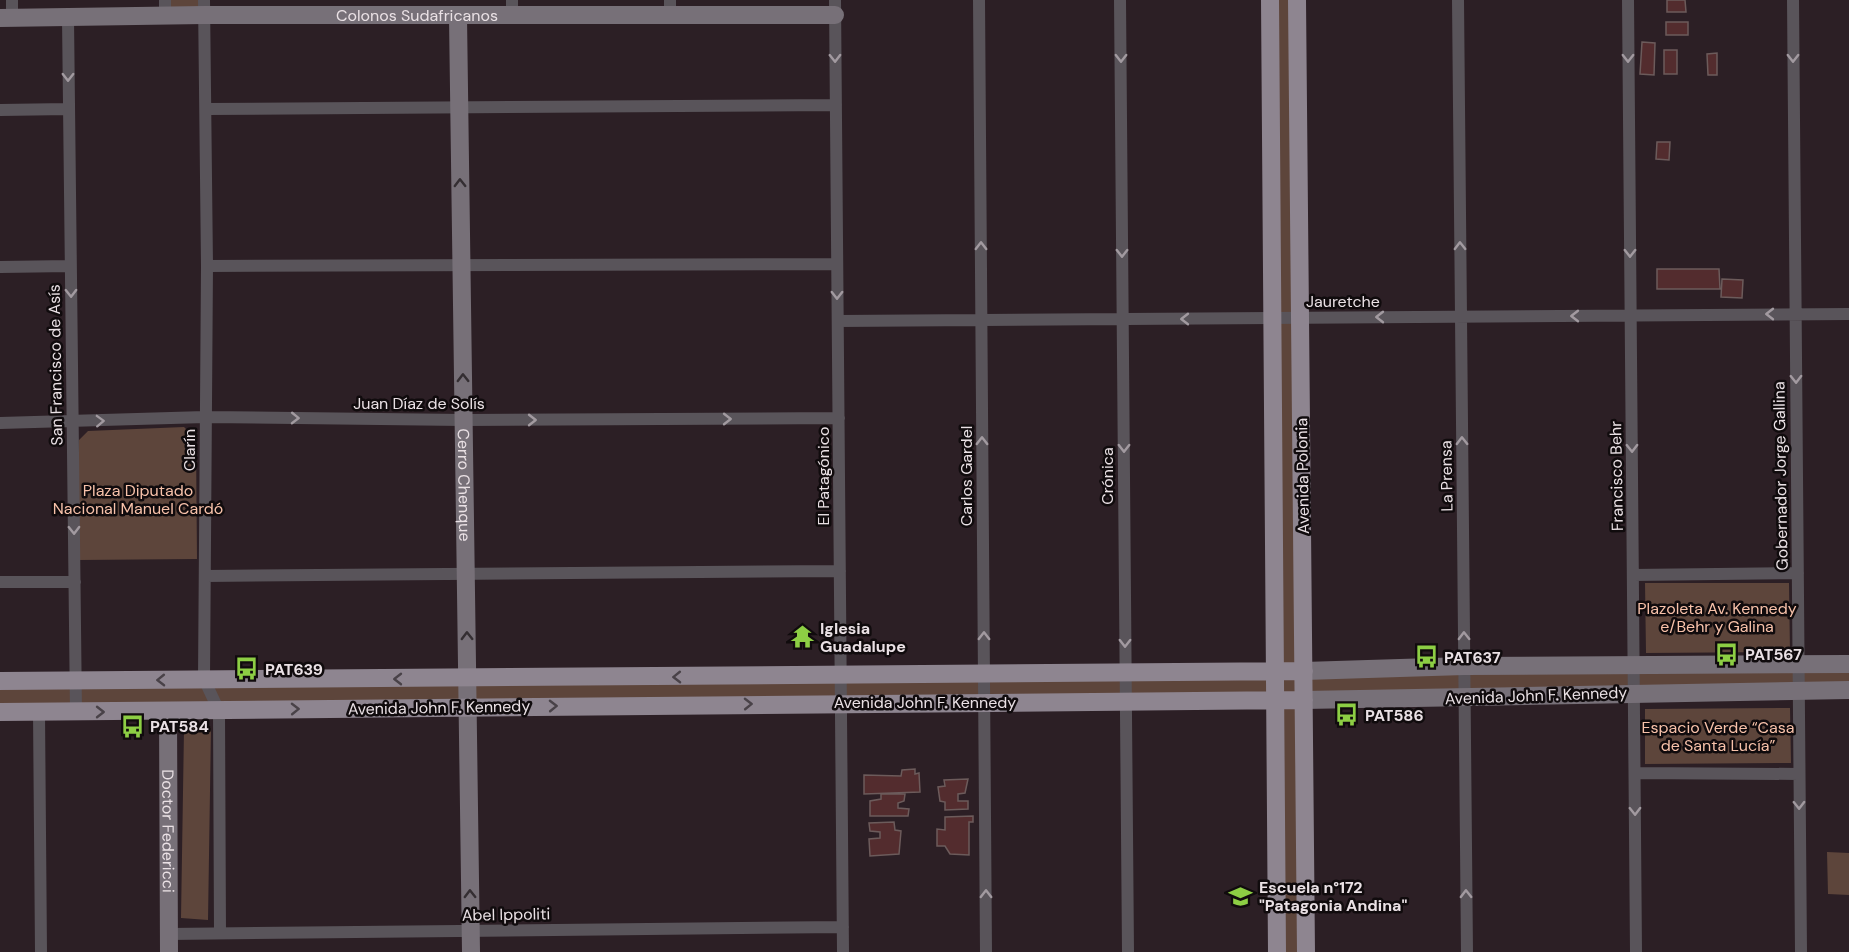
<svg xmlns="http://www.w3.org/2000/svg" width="1849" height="952" viewBox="0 0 1849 952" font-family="'DM Sans',sans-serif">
<rect width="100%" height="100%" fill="#2c1f25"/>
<path fill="#5d453b" d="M165 0H204V15L165 18Z
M1270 0H1297L1304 670 1849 664V690L1304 700 1306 952H1277L1275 700 0 712V681L1275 671Z
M184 427 196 439 197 559 79 560V440L88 431Z
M1645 583H1789L1790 652 1646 653Z
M1790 708 1791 763 1645 764V709Z
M211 727 208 920 181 918 184 729Z
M1827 852 1849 853V895L1828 894Z"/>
<path fill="#532c2e" stroke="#6c5b5b" stroke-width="1.5" d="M1667 0H1685L1686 12H1667Z
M1666 22H1688V35H1666Z
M1642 42 1655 43 1654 75 1640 74Z
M1664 50H1677V74H1664Z
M1717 53V75H1708L1707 54Z
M1657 142H1670L1669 160 1656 159Z
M1657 269H1719L1720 289H1657Z
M1722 279 1743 280 1742 298 1721 297Z
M915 769V774L919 773 920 792 864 794V775L901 776 902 770Z
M968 779 965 793 958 794V801H968V809L945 810V802L940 801 938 787 945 786 944 780Z
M881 794H905L904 801 898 803V808L909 809 908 816H870V801L881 799Z
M973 816V822H969V855L950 854 945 846H937V829L945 830V817Z
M894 822 895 830 901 831 899 854 870 856 869 839 880 838V832L870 831 869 823Z"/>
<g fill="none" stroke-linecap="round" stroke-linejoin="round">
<path stroke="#59545a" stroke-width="12" d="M12 0V18
M204 0 207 266 204 679 219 711 220 933
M512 0V16
M835 0 843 952
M979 0 986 952
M1120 0 1128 952
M1458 0 1467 952
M1628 0 1636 952
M1793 0 1801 952
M670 16V0
M68 18 76 712
M165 18V0
M206 109 836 105
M0 110 68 109
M207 266 837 264
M0 267 70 266
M838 321 1849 314
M0 423 205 417 463 420 839 418
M1633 575 1798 573
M205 576 840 571
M0 582H75
M39 712 41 952
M1635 773 1799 774
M169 934 843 927"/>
<g stroke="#777078" stroke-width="18">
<path id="s1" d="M458 17 471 952"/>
<path id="s2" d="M0 18 204 15H835"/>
<path d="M1304 671 1464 666 1849 664"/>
<path d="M1304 700 1849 690"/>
<path id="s3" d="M168 711 169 952"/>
</g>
<path stroke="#8e8590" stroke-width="18" d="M1270 0 1277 952
M1297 0 1306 952
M0 681 1304 671
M0 712 1304 700"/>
</g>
<defs><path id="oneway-chevron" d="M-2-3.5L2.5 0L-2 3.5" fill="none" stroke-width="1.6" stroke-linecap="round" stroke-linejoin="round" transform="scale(1.5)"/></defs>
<g stroke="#a29aa0">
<use href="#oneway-chevron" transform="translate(835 58) rotate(89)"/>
<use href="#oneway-chevron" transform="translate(1121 58) rotate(90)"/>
<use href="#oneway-chevron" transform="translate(1628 58) rotate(90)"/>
<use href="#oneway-chevron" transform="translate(1793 58) rotate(90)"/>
<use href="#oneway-chevron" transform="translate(68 77) rotate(90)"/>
<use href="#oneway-chevron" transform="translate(981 246) rotate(-90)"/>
<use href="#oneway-chevron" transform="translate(1460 246) rotate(-91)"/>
<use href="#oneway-chevron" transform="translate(1122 253) rotate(90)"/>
<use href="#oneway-chevron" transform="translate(1630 253) rotate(90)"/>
<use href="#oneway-chevron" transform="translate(71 293) rotate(89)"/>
<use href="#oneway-chevron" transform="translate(837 295) rotate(90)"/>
<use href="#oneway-chevron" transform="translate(1770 314) rotate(180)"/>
<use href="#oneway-chevron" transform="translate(1575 316) rotate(180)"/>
<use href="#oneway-chevron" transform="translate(1380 317) rotate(180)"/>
<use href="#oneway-chevron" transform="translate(1185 319) rotate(180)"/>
<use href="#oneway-chevron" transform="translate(1796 379) rotate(89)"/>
<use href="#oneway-chevron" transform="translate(295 418) rotate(1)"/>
<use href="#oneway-chevron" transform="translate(727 419)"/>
<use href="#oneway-chevron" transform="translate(532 420)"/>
<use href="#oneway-chevron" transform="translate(100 421) rotate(-2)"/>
<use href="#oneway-chevron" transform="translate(982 441) rotate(-90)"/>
<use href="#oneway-chevron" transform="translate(1462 441) rotate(-91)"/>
<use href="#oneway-chevron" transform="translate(1124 448) rotate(90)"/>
<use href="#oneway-chevron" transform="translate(1632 448) rotate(89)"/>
<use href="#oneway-chevron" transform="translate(74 530) rotate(89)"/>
<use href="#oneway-chevron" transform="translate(984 636) rotate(-90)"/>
<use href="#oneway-chevron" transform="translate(1464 636) rotate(-91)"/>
<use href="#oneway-chevron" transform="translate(1125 643) rotate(90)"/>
<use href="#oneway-chevron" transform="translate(1799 805) rotate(89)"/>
<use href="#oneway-chevron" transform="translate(1635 811) rotate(89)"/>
<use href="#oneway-chevron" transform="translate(986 894) rotate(-90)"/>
<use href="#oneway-chevron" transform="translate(1466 894) rotate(-91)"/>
</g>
<g stroke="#342e32">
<use href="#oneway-chevron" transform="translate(460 183) rotate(-91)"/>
<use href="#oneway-chevron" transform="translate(463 378) rotate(-91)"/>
<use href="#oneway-chevron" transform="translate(467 636) rotate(-91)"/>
<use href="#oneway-chevron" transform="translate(470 894) rotate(-91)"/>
</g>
<g stroke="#494248">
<use href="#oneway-chevron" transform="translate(677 677) rotate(179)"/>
<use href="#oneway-chevron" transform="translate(398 679) rotate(180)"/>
<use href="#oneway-chevron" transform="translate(161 680) rotate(179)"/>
<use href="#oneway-chevron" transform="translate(748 704) rotate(-1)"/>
<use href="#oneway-chevron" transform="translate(553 706) rotate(-1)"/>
<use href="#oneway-chevron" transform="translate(295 709) rotate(-1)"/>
<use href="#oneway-chevron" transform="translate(100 712)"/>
</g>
<defs>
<symbol id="temple-bare" viewBox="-9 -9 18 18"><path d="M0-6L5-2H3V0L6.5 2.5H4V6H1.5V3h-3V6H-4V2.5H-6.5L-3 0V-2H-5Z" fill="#8dce44" stroke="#100b0d" stroke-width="2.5" paint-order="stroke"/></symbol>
<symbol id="bus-bare" viewBox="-9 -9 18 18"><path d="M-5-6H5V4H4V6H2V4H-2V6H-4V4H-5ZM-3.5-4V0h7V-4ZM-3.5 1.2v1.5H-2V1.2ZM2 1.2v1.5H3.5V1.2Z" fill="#8dce44" stroke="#100b0d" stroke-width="2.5" paint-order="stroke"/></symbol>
<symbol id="school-bare" viewBox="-9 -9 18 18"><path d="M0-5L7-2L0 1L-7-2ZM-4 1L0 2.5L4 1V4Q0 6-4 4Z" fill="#8dce44" stroke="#100b0d" stroke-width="2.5" paint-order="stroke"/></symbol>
</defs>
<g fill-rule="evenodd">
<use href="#temple-bare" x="786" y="620" width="33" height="33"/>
<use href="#bus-bare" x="1710" y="638" width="33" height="33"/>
<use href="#bus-bare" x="1410" y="640" width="33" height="33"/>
<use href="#bus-bare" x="230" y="652" width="33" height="33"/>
<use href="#bus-bare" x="1330" y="698" width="33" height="33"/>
<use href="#bus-bare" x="116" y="710" width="33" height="33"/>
<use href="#school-bare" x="1224" y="880" width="33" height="33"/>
</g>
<g text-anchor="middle" stroke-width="5" stroke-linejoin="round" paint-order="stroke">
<g font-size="16" fill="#eae1e5" stroke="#100b0d">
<text dy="6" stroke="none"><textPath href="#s2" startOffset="417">Colonos Sudafricanos</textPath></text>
<text x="1343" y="307">Jauretche</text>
<text transform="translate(55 365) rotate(-91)" y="6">San Francisco de Asís</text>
<text x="419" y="409">Juan Díaz de Solís</text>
<text transform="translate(189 450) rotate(-90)" y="6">Clarín</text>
<text transform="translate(823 476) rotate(-90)" y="6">El Patagónico</text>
<text transform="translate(966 476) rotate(-90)" y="6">Carlos Gardel</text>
<text transform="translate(1107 476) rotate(-90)" y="6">Crónica</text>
<text transform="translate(1302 476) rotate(-91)" y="6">Avenida Polonia</text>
<text transform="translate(1446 476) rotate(-91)" y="6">La Prensa</text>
<text transform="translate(1616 476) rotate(-91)" y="6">Francisco Behr</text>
<text transform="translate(1780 476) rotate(-91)" y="6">Gobernador Jorge Gallina</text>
<text dy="6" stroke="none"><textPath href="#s1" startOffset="468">Cerro Chenque</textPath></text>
<text transform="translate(1536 695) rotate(-2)" y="6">Avenida John F. Kennedy</text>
<text x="925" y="708">Avenida John F. Kennedy</text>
<text transform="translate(439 707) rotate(-1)" y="6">Avenida John F. Kennedy</text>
<text dy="6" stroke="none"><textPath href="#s3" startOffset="120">Doctor Federicci</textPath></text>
<text transform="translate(506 914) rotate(-1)" y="6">Abel Ippoliti</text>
</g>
<g font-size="16" fill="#f8c2aa" stroke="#100b0d">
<text x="138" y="496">Plaza Diputado<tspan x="138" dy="18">Nacional Manuel Cardó</tspan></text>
<text x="1717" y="614">Plazoleta Av. Kennedy<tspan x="1717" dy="18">e/Behr y Galina</tspan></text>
<text x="1718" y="733">Espacio Verde “Casa<tspan x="1718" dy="18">de Santa Lucía”</tspan></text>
</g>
<g font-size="16" font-weight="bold" fill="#eae1e5" stroke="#100b0d" text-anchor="start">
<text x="820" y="634">Iglesia<tspan x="820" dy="18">Guadalupe</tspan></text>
<text x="1745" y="660">PAT567</text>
<text x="1444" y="663">PAT637</text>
<text x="265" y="675">PAT639</text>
<text x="1365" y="721">PAT586</text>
<text x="150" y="732">PAT584</text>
<text x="1259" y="893">Escuela n°172<tspan x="1259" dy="18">"Patagonia Andina"</tspan></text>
</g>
</g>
</svg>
